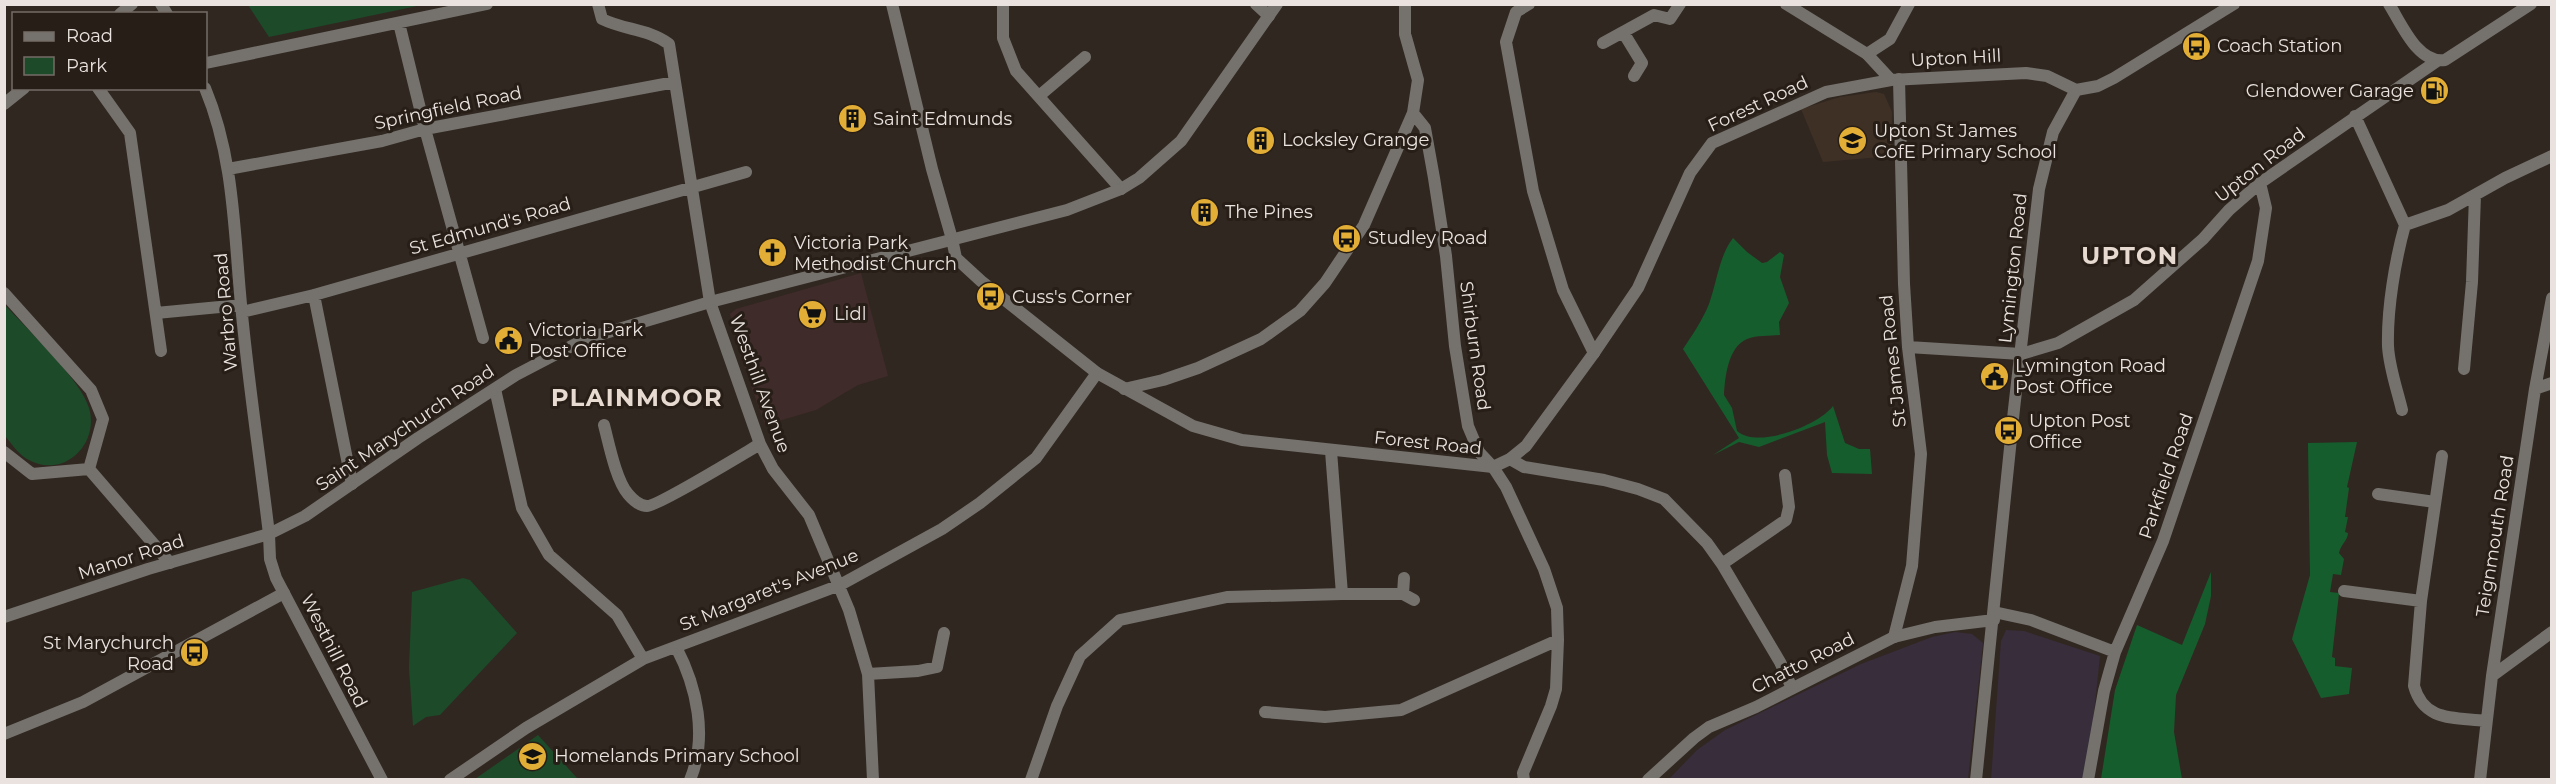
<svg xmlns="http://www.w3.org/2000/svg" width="2556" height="784" viewBox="0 0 2556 784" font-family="Montserrat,sans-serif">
<rect width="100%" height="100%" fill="#312721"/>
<path fill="#3f2b29" d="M861 273 888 376 858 385 816 410 765 425 741 358 730 314 736 309Z"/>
<path fill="#382d3b" d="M2006 630 2024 631 2100 656 2087 779 1991 780 2001 641Z
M1955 632 1972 634 1983 643 1968 779H1669L1697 750 1725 730 1861 664 1932 637Z"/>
<path fill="#3f3025" d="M1876 92 1884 94 1892 112 1891 156 1823 162 1801 109 1840 97Z"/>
<path fill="#1d4a29" d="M248 5H422L269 37Z
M5 305C25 327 82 381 89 408 100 445 62 480 27 459 18 454 11 443 5 436Z
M463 578 470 580 517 633 440 715 426 717 413 726 409 668 412 592Z
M538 735 577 778 575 779H475Z"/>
<path fill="#165d2d" d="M1733 238 1747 252 1762 263 1767 262 1780 252 1784 255 1780 277 1789 303 1779 322 1780 335C1769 336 1757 335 1747 339 1728 347 1725 377 1724 395L1732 408 1737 431C1757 449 1818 426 1833 406L1845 443 1859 449H1870L1872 474 1832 473 1827 455 1825 422 1759 447 1739 442 1713 455 1739 438 1683 349C1693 334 1702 321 1709 304 1717 282 1719 256 1733 238Z
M2357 442 2347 487 2349 488 2345 517H2348L2345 532 2348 533C2348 540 2341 544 2339 553L2344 559 2341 575 2333 574 2330 592 2339 593 2332 657 2335 658V666L2352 668 2349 694 2321 698 2292 639 2310 575 2308 443Z
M2211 572V596L2205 624 2176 695 2174 732 2182 779H2101L2115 690 2137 625 2182 645Z"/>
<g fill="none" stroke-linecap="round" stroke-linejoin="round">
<path stroke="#75726d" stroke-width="12" d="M161 4 167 14
M598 4 602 19C624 30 649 29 669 44L710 302 760 444 773 469 809 515 849 610 868 674 873 780
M892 4 932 169 952 239
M1003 4V38L1016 71 1121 189
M1256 4 1269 16
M1405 4V34L1418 80 1413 113 1425 128 1434 178 1446 256 1455 346 1468 426 1479 452 1493 467 1506 487 1544 569 1557 608 1558 640 1556 689 1551 706 1523 773 1524 780
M1529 4 1516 12 1506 42 1533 191 1563 290 1594 353
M120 14 132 4
M399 23 425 129 483 338
M1623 32 1642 63 1634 76
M1603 43 1654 15 1670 19 1680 4
M1867 54 1890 39 1909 4
M206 63 487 4
M98 88 130 133 161 351
M205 88C234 157 234 231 241 304 248 381 260 458 269 534
M1039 96 1085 57
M4 104 24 88
M2355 116 2405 225
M228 169 382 141 425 129 675 82
M4 293 91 390 103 419 89 469
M314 295 352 484
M242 312 314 295 746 172
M156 313 241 305
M1908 347 2021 354 2058 343 2134 300 2203 239 2229 210 2260 183 2437 61
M2464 369 2472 282 2475 195
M495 389 522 508 549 555 617 615 643 659
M1124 389 1163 380 1198 368 1261 339 1300 311 1325 283 1364 225 1413 113
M2535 389 2552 383
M2402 410C2397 389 2389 367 2388 346 2387 309 2395 261 2405 225L2448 210 2505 178 2552 156
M604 425C609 444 616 480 628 494 633 500 640 506 647 506 658 506 743 454 760 444
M4 452 32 474 89 469
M2442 456 2421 601 2414 686C2424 722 2454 717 2486 721
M1510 459 1524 467 1604 480 1638 489 1664 499 1707 543 1722 564 1780 662 1792 688
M89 469 170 563
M2378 494 2435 502
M1722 564 1786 520 1789 507 1785 475
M2344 591 2421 601
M1342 594H1403L1414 600
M1403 594 1404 578
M1994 612 2031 620 2115 652
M1894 637 1912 566 1921 454 1908 347 1904 284 1899 79
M676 647C697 687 708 737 690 780
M868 674 918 671 937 667 944 633
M2492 676 2552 632
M1265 712 1325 717 1401 710 1558 640
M4 734 83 702 284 593
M450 780 526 728 643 659 840 585 942 529 980 503 1036 458 1097 373
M1031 780 1057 706 1080 656 1120 620 1227 597 1342 594 1331 451
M2088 780 2104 691 2115 652 2163 541 2258 261 2266 208 2260 183
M2480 780 2492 676 2535 389 2552 298"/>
<path stroke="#75726d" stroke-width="12" d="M1786 4 1867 54 1891 80 2026 73 2047 76 2076 90
M2389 4C2402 25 2418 64 2445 60L2531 4
M2076 90 2098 86 2114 78 2234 4
M952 239 956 258 981 281 1097 373 1193 426 1242 440 1493 467 1510 459 1526 446 1594 353 1638 288 1690 173 1712 143 1826 92 1891 80
M269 534 270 559 276 578 382 780
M4 617 148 569 269 534 305 516 418 438 516 375 585 339 710 302 1067 210 1121 189 1139 178 1181 141 1277 4
M1648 780 1694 738 1709 727 1756 707 1894 637 1935 627 1994 620
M1976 780 2014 409 2039 189 2053 132 2076 90"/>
</g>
<defs>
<symbol id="bus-disc" viewBox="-11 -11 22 22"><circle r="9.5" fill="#e3ae35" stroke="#271e17"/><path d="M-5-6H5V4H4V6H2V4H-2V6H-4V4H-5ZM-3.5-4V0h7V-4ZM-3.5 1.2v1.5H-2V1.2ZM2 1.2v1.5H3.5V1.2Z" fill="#111"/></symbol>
<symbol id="fuel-disc" viewBox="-11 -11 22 22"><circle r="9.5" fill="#e3ae35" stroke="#271e17"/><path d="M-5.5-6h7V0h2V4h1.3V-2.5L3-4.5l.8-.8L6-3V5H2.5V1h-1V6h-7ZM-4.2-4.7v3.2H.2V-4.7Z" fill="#111"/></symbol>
<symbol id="building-disc" viewBox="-11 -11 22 22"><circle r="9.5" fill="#e3ae35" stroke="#271e17"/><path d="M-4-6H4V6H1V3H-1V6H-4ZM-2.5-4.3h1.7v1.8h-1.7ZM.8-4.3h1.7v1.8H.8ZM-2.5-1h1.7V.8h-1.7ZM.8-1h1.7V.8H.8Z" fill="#111"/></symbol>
<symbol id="school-disc" viewBox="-11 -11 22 22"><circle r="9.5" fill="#e3ae35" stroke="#271e17"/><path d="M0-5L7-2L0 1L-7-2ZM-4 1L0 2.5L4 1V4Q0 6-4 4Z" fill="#111"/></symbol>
<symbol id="church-disc" viewBox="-11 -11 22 22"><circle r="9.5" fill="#e3ae35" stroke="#271e17"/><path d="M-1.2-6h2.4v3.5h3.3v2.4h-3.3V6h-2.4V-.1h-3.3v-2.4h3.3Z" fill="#111"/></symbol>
<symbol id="supermarket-disc" viewBox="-11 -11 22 22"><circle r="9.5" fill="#e3ae35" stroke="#271e17"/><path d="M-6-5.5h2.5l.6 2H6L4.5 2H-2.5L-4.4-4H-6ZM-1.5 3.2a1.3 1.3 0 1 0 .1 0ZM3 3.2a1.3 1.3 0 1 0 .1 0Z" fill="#111"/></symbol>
<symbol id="civic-disc" viewBox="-11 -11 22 22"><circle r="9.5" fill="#e3ae35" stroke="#271e17"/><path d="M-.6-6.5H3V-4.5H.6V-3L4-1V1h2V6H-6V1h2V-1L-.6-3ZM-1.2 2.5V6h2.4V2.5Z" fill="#111"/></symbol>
</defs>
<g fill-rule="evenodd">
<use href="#bus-disc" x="2180" y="30" width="33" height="33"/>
<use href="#fuel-disc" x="2418" y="74" width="33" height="33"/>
<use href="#building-disc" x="836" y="102" width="33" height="33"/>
<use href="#building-disc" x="1244" y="124" width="33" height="33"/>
<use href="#school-disc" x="1836" y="124" width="33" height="33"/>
<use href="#building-disc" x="1188" y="196" width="33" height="33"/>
<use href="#bus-disc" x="1330" y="222" width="33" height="33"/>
<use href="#church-disc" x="756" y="236" width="33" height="33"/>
<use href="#bus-disc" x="974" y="280" width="33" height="33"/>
<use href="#supermarket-disc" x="796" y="298" width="33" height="33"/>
<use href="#civic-disc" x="492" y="324" width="33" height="33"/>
<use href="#civic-disc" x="1978" y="360" width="33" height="33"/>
<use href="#bus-disc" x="1992" y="414" width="33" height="33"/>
<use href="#bus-disc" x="178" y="636" width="33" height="33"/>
<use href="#school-disc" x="516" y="740" width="33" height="33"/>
</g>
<g text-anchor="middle" stroke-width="6" stroke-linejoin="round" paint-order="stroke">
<g font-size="18" fill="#e9e2de" stroke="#271e17" text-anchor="start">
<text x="2217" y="52">Coach Station</text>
<text x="2414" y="97" text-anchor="end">Glendower Garage</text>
<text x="873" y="125">Saint Edmunds</text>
<text x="1874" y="137">Upton St James<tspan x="1874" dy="21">CofE Primary School</tspan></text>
<text x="1282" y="146">Locksley Grange</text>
<text x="1225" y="218">The Pines</text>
<text x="1368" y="244">Studley Road</text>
<text x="794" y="249">Victoria Park<tspan x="794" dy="21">Methodist Church</tspan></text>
<text x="1012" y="303">Cuss's Corner</text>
<text x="834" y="320">Lidl</text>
<text x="529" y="336">Victoria Park<tspan x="529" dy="21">Post Office</tspan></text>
<text x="2015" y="372">Lymington Road<tspan x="2015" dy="21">Post Office</tspan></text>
<text x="2029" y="427">Upton Post<tspan x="2029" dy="21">Office</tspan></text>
<text x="174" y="649" text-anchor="end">St Marychurch<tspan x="174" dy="21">Road</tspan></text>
<text x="554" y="762">Homelands Primary School</text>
</g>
<g font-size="18" fill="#e9e2de" stroke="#271e17">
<text transform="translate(1956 58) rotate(-3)" y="6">Upton Hill</text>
<text transform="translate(1758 104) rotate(-25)" y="6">Forest Road</text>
<text transform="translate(448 108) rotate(-12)" y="6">Springfield Road</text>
<text transform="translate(2260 165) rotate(-38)" y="6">Upton Road</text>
<text transform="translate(490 226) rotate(-16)" y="6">St Edmund's Road</text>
<text transform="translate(2013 268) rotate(-84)" y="6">Lymington Road</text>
<text transform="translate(226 312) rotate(-95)" y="6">Warbro Road</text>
<text transform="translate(1475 346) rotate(82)" y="6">Shirburn Road</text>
<text transform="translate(1893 361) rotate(-96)" y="6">St James Road</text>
<text transform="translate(760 384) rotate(70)" y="6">Westhill Avenue</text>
<text transform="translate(405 428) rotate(-34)" y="6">Saint Marychurch Road</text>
<text transform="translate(1428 443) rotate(6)" y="6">Forest Road</text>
<text transform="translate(2166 476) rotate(-71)" y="6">Parkfield Road</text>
<text transform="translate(2495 536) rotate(-81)" y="6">Teignmouth Road</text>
<text transform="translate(131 557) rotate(-18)" y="6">Manor Road</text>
<text transform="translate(769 590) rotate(-22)" y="6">St Margaret's Avenue</text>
<text transform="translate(334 651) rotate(63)" y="6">Westhill Road</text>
<text transform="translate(1803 663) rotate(-27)" y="6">Chatto Road</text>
</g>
<g font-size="24" font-weight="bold" letter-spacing="1.5" fill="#e7dad1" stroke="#271e17">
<text x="2130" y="264">UPTON</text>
<text x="637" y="406">PLAINMOOR</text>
</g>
</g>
<rect width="2556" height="784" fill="none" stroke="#e9e2de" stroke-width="12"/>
<rect x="12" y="12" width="195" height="78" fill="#271e17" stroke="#756c67" stroke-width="1.5"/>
<rect x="24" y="32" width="30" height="9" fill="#75726d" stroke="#756c67" stroke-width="1.5"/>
<text x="66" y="42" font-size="18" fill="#e9e2de">Road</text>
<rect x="24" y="57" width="30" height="18" fill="#1d4a29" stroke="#756c67" stroke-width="1.5"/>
<text x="66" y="72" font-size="18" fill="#e9e2de">Park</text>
</svg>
